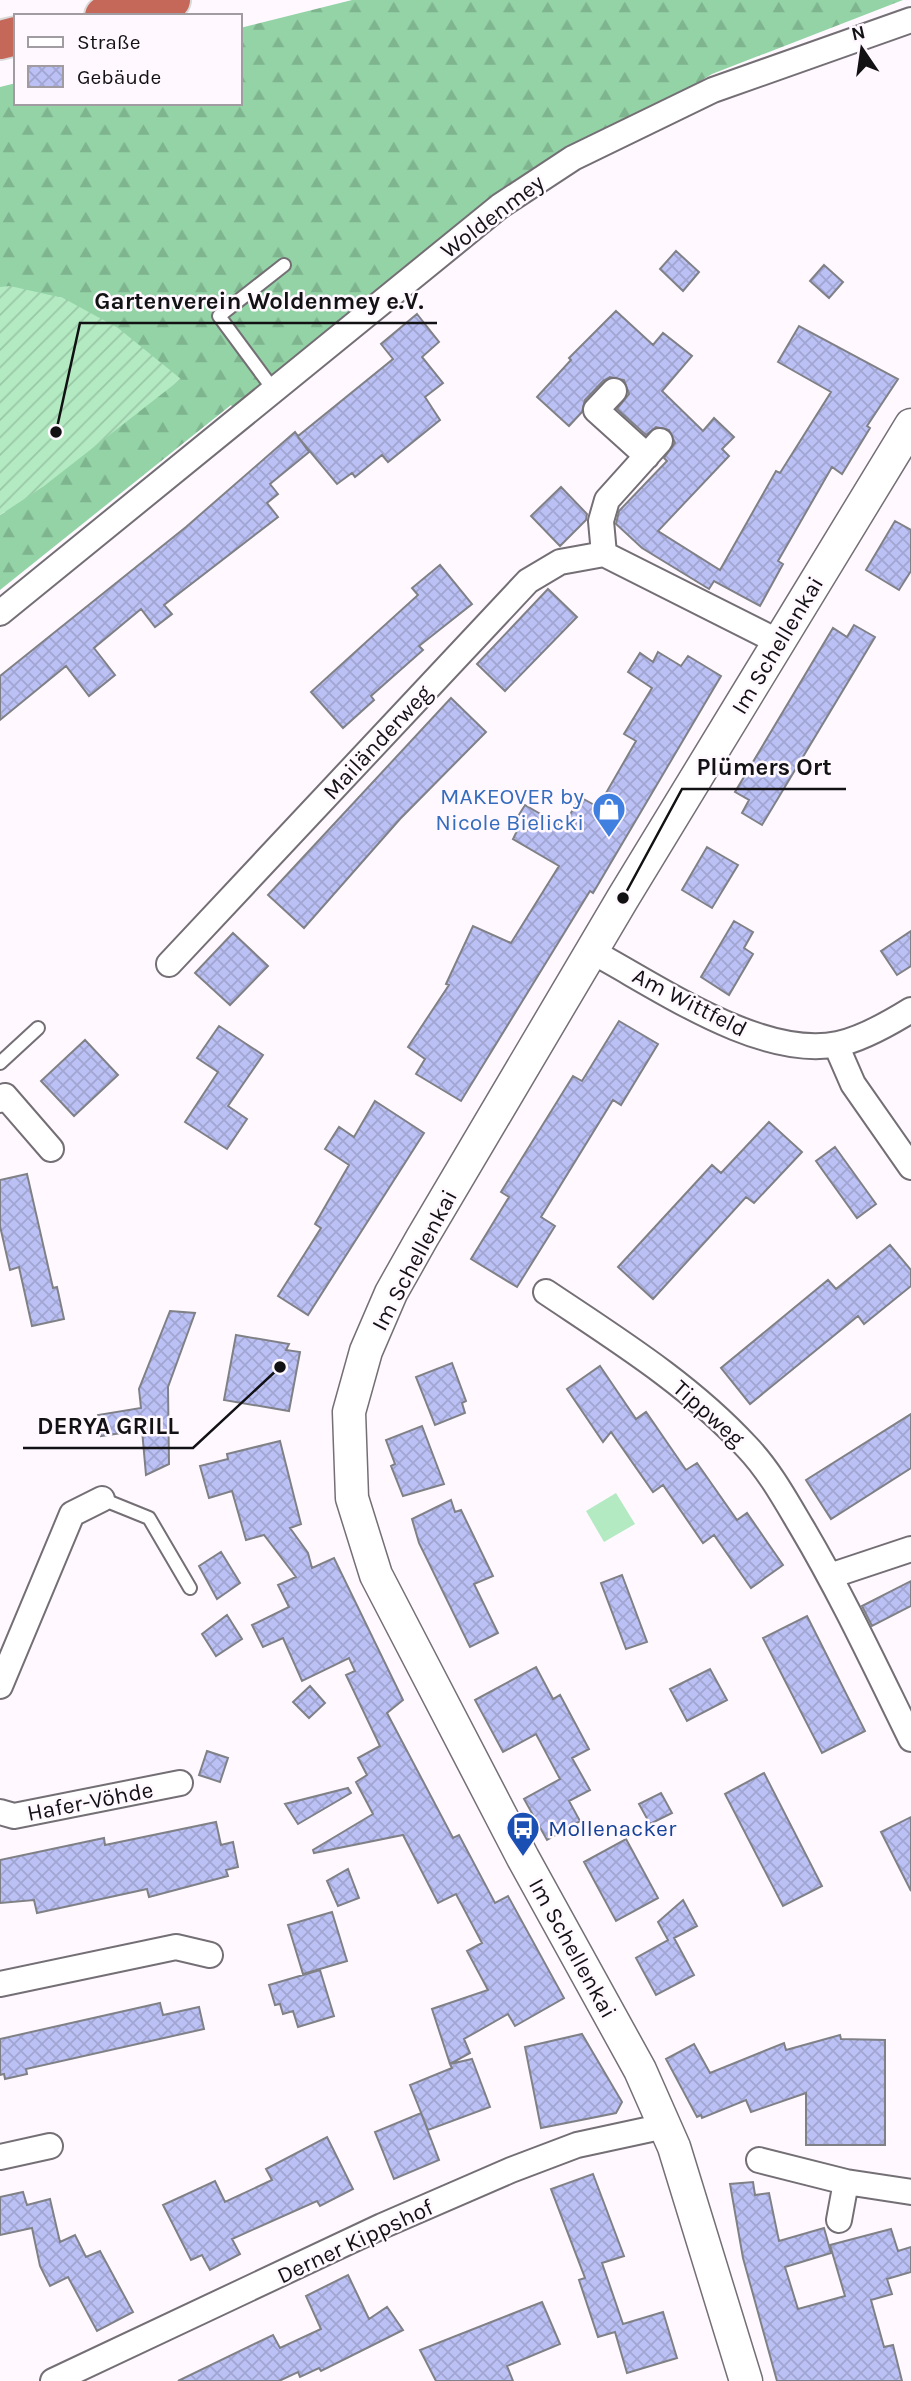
<svg xmlns="http://www.w3.org/2000/svg" width="911" height="2381" viewBox="0 0 911 2381" font-family="Karla,sans-serif">
<defs>
<pattern id="forest-firs" width="22" height="20" patternUnits="userSpaceOnUse" patternTransform="scale(1.75)"><rect width="22" height="20" fill="#93d3a6"/><path d="M5 1l3.5 6h-7zM16 11l3.5 6h-7z" fill="#7eb48e"/></pattern>
<pattern id="garden-furrows" width="10" height="10" patternUnits="userSpaceOnUse" patternTransform="scale(1.75)"><rect width="10" height="10" fill="#b3eac2"/><path d="M-1 1l2-2M0 10L10 0M9 11l2-2" fill="none" stroke="#99c8a6"/></pattern>
<pattern id="building-cross-hatch" width="8" height="8" patternUnits="userSpaceOnUse" patternTransform="scale(1.75)"><rect width="8" height="8" fill="#bcc1f5"/><path d="M0 0l8 8M0 8l8-8" fill="none" stroke="#a1a5d1"/></pattern>
</defs>
<rect width="100%" height="100%" fill="#fff9ff"/>
<path fill="url(#forest-firs)" d="M352 0H903L712 74 573 158 241 418 231 405 0 590V515L5 512 63 298 0 287V87L16 83V103H240V28Z"/>
<path fill="#b3eac2" d="M616 1493 635 1524 604 1542 586 1511Z"/>
<path fill="url(#garden-furrows)" d="M10 286 63 298 118 328 181 379 44 486 0 515V287Z"/>
<path fill="url(#building-cross-hatch)" stroke="#808187" stroke-width="2" d="M676 251 699 272 683 291 660 269Z
M824 265 843 282 829 298 810 281Z
M616 311 653 345 663 333 692 356 662 391 703 431 714 418 734 437 722 449 729 456 658 531 720 570 776 471 780 473 831 392 778 362 799 326 898 379 867 426 870 428 842 474 832 467 778 561 783 564 760 606 714 581 709 589 642 548 616 524 619 511 667 461 664 458 675 443 669 430 656 427 646 435 617 409 629 394 624 380 610 377 603 381 585 400 582 412 569 426 537 397 571 360 569 358Z
M417 314 439 342 422 357 443 383 425 397 440 420 388 462 382 455 355 477 352 473 337 484 298 437 309 452 270 484 278 494 267 503 278 517 164 605 172 614 155 627 141 609 94 648 115 675 89 696 66 666 0 720V676L186 527 295 432 298 436 393 359 381 344Z
M561 487 587 514 586 520 560 546 531 516Z
M895 521 911 530V571L899 590 866 570Z
M440 565 472 604 419 646 423 650 371 696 374 700 343 728 311 692 418 595 412 588Z
M548 589 577 617 505 691 477 664Z
M854 625 875 637 762 825 742 813 749 800 735 792 833 628 847 637Z
M658 652 681 666 688 656 721 676 593 893 590 891 461 1101 416 1074 425 1059 408 1047 449 985 446 984 473 926 511 943 559 866 513 839 518 829 512 826 525 805 563 827 580 797 598 807 636 741 624 734 652 688 628 672 640 653 653 662Z
M451 698 486 732 400 819 304 928 268 895Z
M707 847 738 865 712 908 682 890Z
M734 921 753 932 744 948 753 954 729 995 701 977Z
M911 931V966L897 975 881 951Z
M233 933 268 966 230 1005 195 973Z
M619 1021 658 1044 621 1105 613 1100 541 1217 555 1226 517 1287 471 1259 509 1197 501 1192 573 1076 582 1081Z
M219 1026 263 1055 228 1106 247 1119 227 1149 185 1122 218 1072 197 1058Z
M85 1040 118 1075 74 1116 41 1081Z
M375 1101 424 1133 308 1315 278 1296 321 1228 315 1224 349 1165 325 1149 339 1127 354 1137Z
M769 1122 802 1152 754 1203 746 1197 653 1299 618 1267 712 1165 721 1173Z
M835 1147 876 1204 857 1218 816 1161Z
M27 1174 53 1288 57 1287 64 1319 32 1326 19 1267 10 1270 0 1226V1180Z
M890 1245 911 1270V1286L864 1324 858 1316 750 1404 721 1368 828 1280 836 1289Z
M170 1311 195 1313 168 1387 169 1464 146 1475 142 1430 101 1436 98 1415 141 1408 139 1389Z
M236 1335 289 1344 286 1350 300 1352 289 1411 224 1400Z
M452 1363 466 1401 462 1403 465 1413 435 1425 416 1377Z
M600 1366 636 1419 646 1412 686 1470 697 1463 737 1520 747 1513 783 1565 751 1588 714 1535 703 1543 663 1485 653 1492 611 1432 603 1442 567 1389Z
M911 1414V1468L831 1519 806 1480Z
M422 1426 444 1484 403 1496 391 1466 395 1464 386 1440Z
M280 1441 301 1524 290 1528 308 1553 312 1568 334 1558 403 1700 387 1713 453 1838 459 1835 495 1903 508 1896 564 1998 515 2026 508 2014 464 2039 470 2053 450 2064 432 2009 488 1990 467 1951 482 1943 456 1894 438 1903 403 1835 314 1853 313 1850 373 1814 356 1782 367 1775 358 1758 380 1746 346 1675 355 1671 349 1658 302 1681 283 1638 263 1647 252 1625 289 1607 278 1585 296 1577 264 1535 246 1540 232 1491 209 1498 200 1466 228 1459 227 1454Z
M451 1500 455 1512 461 1510 493 1576 474 1584 498 1633 470 1647 419 1543 412 1519Z
M221 1552 240 1583 217 1599 199 1566Z
M622 1575 647 1642 626 1649 601 1583Z
M911 1581V1606L872 1626 862 1606Z
M227 1615 242 1639 216 1656 202 1634Z
M807 1616 865 1731 822 1753 763 1638Z
M536 1667 553 1699 560 1695 589 1749 572 1758 590 1790 569 1801 580 1821 547 1840 524 1799 560 1779 536 1734 503 1752 475 1700Z
M710 1669 727 1700 687 1721 670 1689Z
M310 1686 325 1703 309 1718 293 1702Z
M207 1751 228 1758 220 1782 199 1775Z
M764 1773 822 1886 783 1906 725 1794Z
M348 1788 351 1793 298 1824 285 1804Z
M661 1793 672 1813 650 1824 639 1804Z
M911 1817V1891L881 1832Z
M216 1822 221 1845 233 1842 238 1867 226 1870 228 1876 149 1897 147 1889 37 1913 34 1900 0 1903V1860L104 1838 105 1845Z
M626 1839 658 1898 616 1921 584 1862Z
M348 1869 359 1898 338 1906 327 1881Z
M683 1900 697 1926 674 1938 694 1975 656 1995 636 1958 668 1940 658 1922Z
M332 1912 347 1961 303 1974 288 1925Z
M320 1970 334 2016 298 2027 293 2011 283 2014 280 2004 275 2005 269 1985Z
M160 2003 163 2015 199 2007 204 2029 26 2069 27 2074 5 2079 4 2074 0 2075V2039Z
M582 2034 622 2102 616 2113 541 2128 525 2047Z
M840 2035 841 2039 885 2040V2145H806V2093L751 2112 746 2100 702 2118 701 2115 697 2117 666 2059 694 2044 710 2073 784 2043 786 2050Z
M472 2059 490 2107 428 2130 410 2085 452 2068 450 2064Z
M421 2113 439 2160 394 2179 375 2132Z
M327 2137 353 2189 320 2206 317 2201 232 2239 240 2254 210 2270 202 2255 191 2260 163 2205 215 2181 225 2202 272 2180 266 2169Z
M593 2174 624 2256 602 2263 623 2324 663 2312 677 2358 627 2373 615 2332 598 2337 579 2280 585 2278 551 2189Z
M753 2182 755 2195 769 2193 779 2241 824 2228 831 2253 785 2267 798 2309 845 2296 830 2245 891 2229 898 2251 911 2247V2272L887 2279 892 2294 871 2300 884 2347 893 2345 902 2381H777L743 2258 730 2184Z
M23 2192 27 2205 50 2199 60 2242 75 2235 86 2257 100 2251 133 2312 97 2331 68 2277 50 2286 40 2266 32 2228 0 2235V2197Z
M348 2275 369 2319 387 2307 403 2330 321 2371 319 2368 300 2377 298 2372 279 2381H178L273 2335 280 2348 321 2329 306 2296Z
M542 2302 560 2344 507 2366 513 2381H436L420 2350Z"/>
<g fill="none" stroke-linecap="round" stroke-linejoin="round">
<defs>
<path id="service" d="M273 389 219 316 284 265
M0 1063 38 1028
M102 1499 149 1518 190 1588"/>
<path id="minor" d="M614 391 596 410 647 456
M604 554 601 521 607 500 660 441
M0 613 500 206 573 158 713 90 911 20
M591 951C657 986 761 1060 838 1044 862 1039 890 1023 911 1010
M169 964 528 581 560 562 604 554 779 642
M836 1045 853 1084 911 1167
M0 1100 5 1096 51 1149
M546 1292C616 1339 689 1384 747 1447 769 1470 785 1499 801 1526 842 1595 876 1668 911 1739
M830 1576 911 1549
M0 1686 72 1514 102 1499
M0 1812 14 1816 180 1783
M0 1984 176 1947 210 1955
M0 2157 50 2146
M759 2160 846 2182 911 2192
M839 2220 846 2182
M53 2381 382 2226 511 2170 577 2145 665 2126"/>
<path id="tertiary" d="M746 2381 674 2147 640 2070 523 1858 376 1575 352 1498 349 1412 366 1351 391 1293 422 1238 623 898 911 425"/>
<path id="motorway" d="M104 16 171 0
M0 40 16 36"/>
</defs>
<use href="#service" stroke="#746f75" stroke-width="16"/>
<use href="#minor" stroke="#746f75" stroke-width="28"/>
<use href="#tertiary" stroke="#746f75" stroke-width="35"/>
<use href="#motorway" stroke="#d9d9d9" stroke-width="42"/>
<use href="#service" stroke="#fff" stroke-width="12"/>
<use href="#minor" stroke="#fff" stroke-width="24"/>
<use href="#tertiary" stroke="#fff" stroke-width="32"/>
<use href="#motorway" stroke="#c66859" stroke-width="38"/>
</g>
<defs>
<symbol id="shop-pin" viewBox="-11 -11 22 30"><path d="M0 17L-7.5 6A9.5 9.5 0 1 1 7.5 6Z" fill="#3f7fe0" stroke="#fff9ff"/><path d="M-5-2.5h2.3a2.7 3.5 0 0 1 5.4 0H5L5.5 6h-11ZM-1.5-2.5h3a1.5 2.3 0 0 0-3 0Z" fill="#fff"/></symbol>
<symbol id="bus-pin" viewBox="-11 -11 22 30"><path d="M0 17L-7.5 6A9.5 9.5 0 1 1 7.5 6Z" fill="#1a4fb4" stroke="#fff9ff"/><path d="M-5-6H5V4H4V6H2V4H-2V6H-4V4H-5ZM-3.5-4V0h7V-4ZM-3.5 1.2v1.5H-2V1.2ZM2 1.2v1.5H3.5V1.2Z" fill="#fff"/></symbol>
</defs>
<g fill-rule="evenodd">
<use href="#shop-pin" x="590" y="790" width="38" height="52"/>
<use href="#bus-pin" x="504" y="1809" width="38" height="52"/>
</g>
<g text-anchor="middle" stroke-width="5" stroke-linejoin="round" paint-order="stroke">
<g font-size="23" fill="#121113" stroke="#fff9ff">
<text transform="translate(492 216) rotate(-37)" y="8">Woldenmey</text>
<text transform="translate(777 645) rotate(-59)" y="8">Im Schellenkai</text>
<text transform="translate(377 742) rotate(-47)" y="8">Mailänderweg</text>
<text transform="translate(690 1002) rotate(27)" y="8">Am Wittfeld</text>
<text transform="translate(414 1260) rotate(-62)" y="8">Im Schellenkai</text>
<text transform="translate(709 1413) rotate(42)" y="8">Tippweg</text>
<text transform="translate(90 1801) rotate(-11)" y="8">Hafer-Vöhde</text>
<text transform="translate(573 1948) rotate(61)" y="8">Im Schellenkai</text>
<text transform="translate(355 2241) rotate(-25)" y="8">Derner Kippshof</text>
</g>
<g font-size="23" fill="#366cbe" stroke="#fff9ff" text-anchor="end">
<text x="584" y="804">MAKEOVER by<tspan x="584" dy="26">Nicole Bielicki</tspan></text>
</g>
<g font-size="23" fill="#164399" stroke="#fff9ff" text-anchor="start">
<text x="548" y="1836">Mollenacker</text>
</g>
</g>
<path fill="none" stroke="#121113" stroke-width="2.5" d="M56 432L80 323H437M623 898L682 789H846M280 1367L193 1448H23"/>
<g fill="#121113" stroke="#fff9ff" stroke-width="2.5">
<circle cx="56" cy="432" r="7"/>
<circle cx="623" cy="898" r="7"/>
<circle cx="280" cy="1367" r="7"/>
</g>
<g font-size="24" text-anchor="middle" font-weight="bold" fill="#121113" stroke="#fff9ff" stroke-width="5" stroke-linejoin="round" paint-order="stroke">
<text x="259" y="309">Gartenverein Woldenmey e.V.</text>
<text x="764" y="775">Plümers Ort</text>
<text x="108" y="1434">DERYA GRILL</text>
</g>
<rect x="14" y="14" width="228" height="91" fill="#fff9ff" stroke="#a09ca1" stroke-width="2"/>
<rect x="28" y="37" width="35" height="10" fill="#ffffff" stroke="#a09ca1" stroke-width="2"/>
<text x="77" y="49" font-size="21" fill="#121113">Straße</text>
<rect x="28" y="66" width="35" height="21" fill="url(#building-cross-hatch)" stroke="#a09ca1" stroke-width="2"/>
<text x="77" y="84" font-size="21" fill="#121113">Gebäude</text>
<g transform="translate(862 49) rotate(347)" stroke="#fff9ff" stroke-width="5" paint-order="stroke">
<path d="M0-5L12 26L0 18L-12 26Z" fill="#121113"/>
<text y="-10" font-size="19" font-weight="bold" text-anchor="middle" fill="#121113">N</text>
</g>
</svg>
